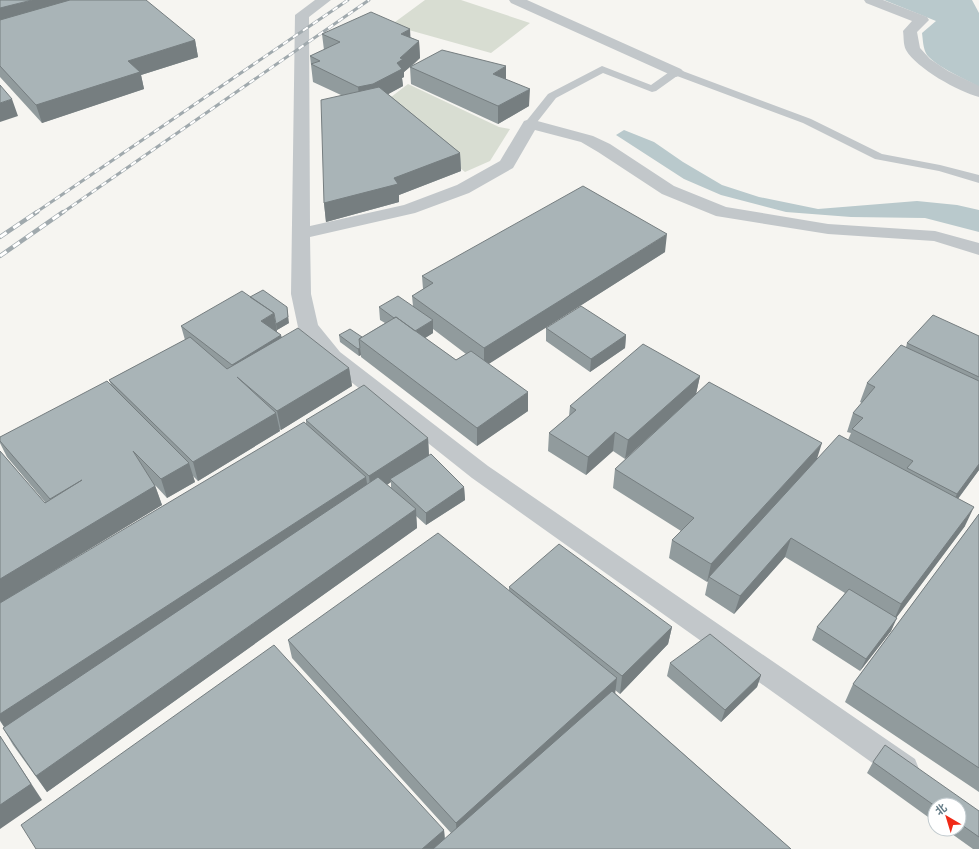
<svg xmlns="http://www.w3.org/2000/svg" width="979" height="849" viewBox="0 0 979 849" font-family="Manrope,'Noto Sans SC',sans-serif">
<rect width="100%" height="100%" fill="#f6f5f1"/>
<path fill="#d8ddd2" d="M425 0H461L530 23 491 53 391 25Z
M408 84 499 127 510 129 490 161 465 172 382 104Z"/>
<path fill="#b9c9cc" d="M884 0H972L979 13V87C965 79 937 67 927 55 923 49 923 40 922 33L936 21Z
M624 130 654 142 683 162 722 185 759 197 818 209 917 201 957 205 979 210V232L925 218 851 217 786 212 721 195 684 179 616 135Z"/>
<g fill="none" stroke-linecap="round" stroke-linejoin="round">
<path fill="#c2c7ca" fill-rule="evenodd" d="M602 66 651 85 672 70H680L811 119 882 154 940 165 979 175V183L939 171 875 159 803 123 677 76 656 91 652 92 603 73 556 98 534 126H526L524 124 548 94Z"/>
<path fill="#c2c7ca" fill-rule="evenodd" d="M315 0H331L309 17 310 226 404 205 457 185 500 161 524 121 530 119 593 136 610 144 674 186 726 207 828 224 935 231 979 243V255L934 241 828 234 716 216 662 194 598 152 581 142 535 130 513 168 469 193 415 213 310 237 311 294 318 325 340 352 488 466 915 759 919 769 915 779 905 782 895 779 472 478 326 362 301 332 298 327 291 294 295 15Z
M509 0H527L681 69 684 72 681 75 676 77 671 75 511 3Z
M864 0H883L927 17 929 20 917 32 920 48 930 59 948 71 979 86V97C959 92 916 68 906 50 903 44 904 37 903 31L912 21 866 3Z"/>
<defs>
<path id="rail-far1" d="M35 213 348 0
M62 213 369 0"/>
<path id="rail" d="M0 237 37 212
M0 256 63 212"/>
</defs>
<use href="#rail-far1" stroke="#a0a9ad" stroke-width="3"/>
<use href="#rail" stroke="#a0a9ad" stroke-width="4.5"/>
<use href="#rail-far1" stroke="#fff" stroke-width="2" stroke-dasharray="6" stroke-linecap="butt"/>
<use href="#rail" stroke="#fff" stroke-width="3" stroke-dasharray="8" stroke-linecap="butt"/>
</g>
<path fill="#919b9d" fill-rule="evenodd" d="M0 0 195 40 198 57 141 75 144 89 42 123 0 77Z
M322 34 410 37 419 41 420 58 412 66 506 79 529 106 498 124 411 84 410 67 404 72V77L402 78 403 86 388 94 460 153 461 171 399 195V202L326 222 324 203 341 95 313 82 310 56 324 50Z
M665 252 488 364 528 411 477 446 361 357V355L359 356 340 342 339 335 362 337 385 323 380 320 379 307 413 306 412 296 423 289 422 276ZM433 329 466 354 456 360 425 338 433 333Z
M289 323 277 330V332L281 335 282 338 349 368 352 386 281 430 279 429 280 431 198 481 193 476 195 482 167 498 155 485 162 505 32 584 306 424V420L428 438 429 455 464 487 465 500 426 525 416 516 417 528 47 792 13 745 3 728 4 727 0 721V451L45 503V502L7 457 0 443V437L111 385 109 380 185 340 181 326ZM391 482V488L387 485Z
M546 328 626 335 625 348 590 372 546 341Z
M979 336V470L958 499 965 526 896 618 891 631 860 671 812 640 817 627 845 593 785 557 734 614 705 595 708 581 707 582 669 558 672 540 681 531 613 488 615 469 669 419 625 459 613 451 586 475 548 451 549 433 569 416 570 406 700 376 696 394 817 459 848 440 851 433 847 432 853 413 862 403 860 402 867 383 906 347 907 343Z
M979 514V792L845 702 853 684Z
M509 587 672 627 668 644 620 694 615 690V693L791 849H36L444 830 445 839 451 833 292 658 288 640 509 590Z
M670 663 761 675 757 687 721 722 667 676Z
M873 762 979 811V849H973L945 829H959V805H935V822L867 773Z"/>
<path fill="#767e80" d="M32 0H97L0 27V8Z
M410 29 411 46 401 34Z
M195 40 198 57 141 75 144 89 42 123 36 105 128 61Z
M419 41 420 58 404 72V77L402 78 403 86 374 102 360 104 358 87 397 63 400 58Z
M506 66V84L493 74Z
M530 89 529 106 498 124V106Z
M12 99 18 116 0 122V103Z
M460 153 461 171 399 195V202L326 222 324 203Z
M667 234 665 252 484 367V348Z
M287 307 289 323 277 330 276 324Z
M274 313 277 332 264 340 261 321Z
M433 320V333L414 345V332Z
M281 335 284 354 236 384 232 365Z
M626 335 625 348 590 372 591 359Z
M360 348 361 355 359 356 358 349Z
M349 368 352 386 281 430 277 411Z
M700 376 696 394 625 459 628 440Z
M528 392V411L477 446V428Z
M276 413 280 431 198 481 193 462Z
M615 432 613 451 586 475 588 457Z
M428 438 429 457 390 479 391 482 371 495 369 476Z
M822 443 816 462 709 577 708 581 707 582 711 564Z
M189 463 195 482 167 498 161 479Z
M979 464V470L948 512 957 494Z
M366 477 369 496 8 733 0 720V714Z
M155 486 162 505 0 603V579Z
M464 487 465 500 426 525V513Z
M974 507 965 526 893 622 901 604Z
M416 509 417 528 47 792 36 776Z
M791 538 785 557 734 614 740 596Z
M897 618 891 631 860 671 866 659Z
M672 627 668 644 620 694 622 676Z
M761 675 757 687 721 722 725 710Z
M617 678 615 695 457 838 456 823Z
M0 736 42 800 0 829Z
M444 830 445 845 441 849H422Z"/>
<path fill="#a9b4b7" stroke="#767e80" d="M0 0H32L0 8Z
M70 0H146L195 40 128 61 140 72 36 105 0 66V20Z
M371 12 410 29 401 34 419 41 400 58 403 59 397 63 402 69 373 84 358 87 311 64 320 61 310 56 340 42 322 34Z
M442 50 506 66 493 74 530 89 498 106 410 67Z
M0 85 12 99 0 103Z
M379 87 460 153 394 178 398 184 324 203 321 100Z
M583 186 667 234 484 348 412 296 433 283 422 276Z
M263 290 287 307 288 317 276 324 274 313 250 297Z
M242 291 274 313 261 321 281 335 232 365 181 326Z
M398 296 433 320 415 331 396 317 394 318 379 307Z
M581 306 626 335 591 359 546 328Z
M933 315 979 336V377L907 343Z
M396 317 456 360 471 351 528 392 477 428 359 339Z
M298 328 349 368 277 411 237 377 276 413 193 462 109 380 190 337 227 369Z
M350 329 362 337 359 339 360 348 358 349 339 335Z
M643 344 700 376 628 440 615 432 588 457 549 433 576 410 570 406Z
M901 345 979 381V464L957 494 907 468 913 461 852 429 863 418 853 413 875 387 867 383Z
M107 381 189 463 161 479 133 451 155 486 0 579V451L45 503 82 480 50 499 0 441V437Z
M709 382 822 443 711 564 672 540 694 518 615 469Z
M364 385 428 438 369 476 306 420Z
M304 422 366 477 0 714V603Z
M839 435 974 507 901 604 791 538 740 596 709 577Z
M431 454 464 487 426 513 390 479Z
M378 477 416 509 36 776 3 728Z
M979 514V768L853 684Z
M438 533 617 678 456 823 288 640Z
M559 544 672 627 622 676 509 587Z
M849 589 897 618 866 659 817 627Z
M710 634 761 675 725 710 670 663Z
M274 645 444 830 422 849H36L21 825Z
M612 691 791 849H433Z
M0 736 31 784 0 805Z
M885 745 979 811V837L959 823V805H935V806L873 762Z"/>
<g transform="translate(947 817) rotate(322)"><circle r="19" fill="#ffffff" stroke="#c0cace"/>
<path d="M0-3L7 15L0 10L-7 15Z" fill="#f02a17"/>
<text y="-6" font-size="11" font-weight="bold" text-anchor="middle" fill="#627a85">北</text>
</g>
</svg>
